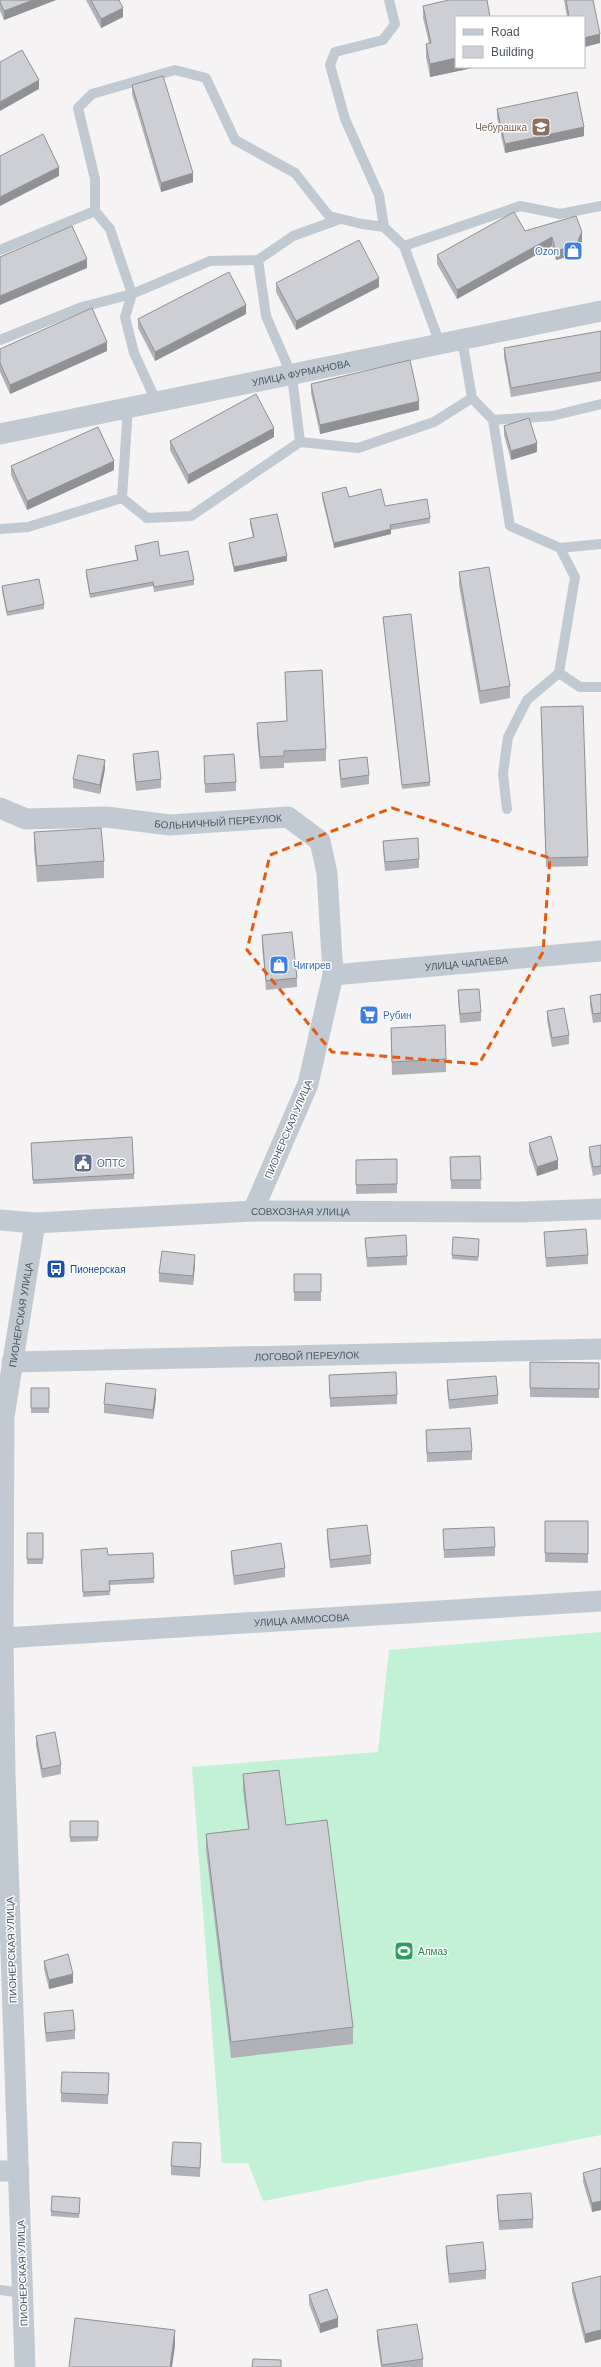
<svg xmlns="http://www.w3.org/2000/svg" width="601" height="2367" viewBox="0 0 601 2367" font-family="Arial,sans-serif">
<rect width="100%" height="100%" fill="#f5f3f3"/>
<path fill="#c3f1d5" d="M601 1632V2135L263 2201 248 2163H222L192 1767 378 1752 389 1650Z"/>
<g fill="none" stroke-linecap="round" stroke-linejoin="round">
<path stroke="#c1cad2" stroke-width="10" d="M95 211V179L78 108 92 94 175 70 206 78 235 140 295 173 329 216 362 224 384 227 404 246 440 344
M384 227 379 195 345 119 330 65 335 52 383 40 395 24 389 0
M404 246 520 206 560 214 601 206
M0 250 95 211 110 229 132 294 125 317 134 353 156 401
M0 340 82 307 132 294 210 261 258 260 293 236 340 219
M472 398 493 420 552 416 601 404
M493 420 510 526 560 548 601 544
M300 442 358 448 434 422 472 398 462 339
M122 498 147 518 191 516 300 442 292 376 266 316 258 260
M0 529 28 527 122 498 128 407
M560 548 575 577 559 673 580 687H601
M507 809 503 774 508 737 527 700 559 673
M0 2290 23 2293"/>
<g stroke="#c1cad2" stroke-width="21">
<path id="s1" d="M0 434 601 311"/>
<path id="s2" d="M0 808 26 819 106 817 170 825 288 817 320 841 327 873 333 975 308 1084 253 1211"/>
<path id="s3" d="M333 975 601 951"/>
<path id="s4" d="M0 1220 35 1223 253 1211 522 1212 601 1209"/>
<path id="s5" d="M12 1362 601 1349"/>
<path id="s6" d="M3 1638 601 1601"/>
<path d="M0 2171H19"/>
<path id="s7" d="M25 2367 5 1775 3 1638 4 1417 35 1223"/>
</g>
</g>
<path fill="#b0b2b7" d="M0 0H56L4 20 0 11Z
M86 0H119L123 17 101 28Z
M564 0H593L600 43 584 47V17H567Z
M423 6 456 67H477L430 77 426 57V44L429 43 423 18Z
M132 85 193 182 161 192 132 94Z
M497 109 584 136 505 153 497 118Z
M525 231 582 241 576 254 556 260 552 246 457 299 437 264V255Z
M276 283 379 287 296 330 276 292Z
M246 314 155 361 138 328V319Z
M601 331V381L511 397 504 357V348Z
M0 349 107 351 10 394 0 372Z
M311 384 419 410 320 434 311 393Z
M504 426 537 452 511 460 504 435Z
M274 437 188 484 170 450V441Z
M11 466 114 470 27 510 11 475Z
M322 493 349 497 385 506 430 518V523L391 530V534L334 548 322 498Z
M250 519 287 561 234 572 229 548V543L253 538 250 524Z
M135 546 160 556 194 580V585L154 592 153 586 90 598 86 575V570L137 560 135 550Z
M459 572 510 686V698L480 704 459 585Z
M2 586 44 604V609L7 616 2 591Z
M383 617 430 782V786L402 789Z
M285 672 326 749V761L284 763V768L260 769 257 735V723L287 721Z
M541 716 588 857V866L546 867Z
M133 754 161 779V788L136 791 133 763Z
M204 756 236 782V791L205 793Z
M339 760 369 775V784L341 788 339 769Z
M105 769 100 794 73 788V779Z
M34 832 104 861V878L37 882 34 849Z
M383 841 419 859V868L385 871 383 850Z
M262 935 297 978V987L266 990 262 944Z
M458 990 481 1012V1021L460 1023 458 999Z
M601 994V1022L593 1023 590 1005V996Z
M547 1011 569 1035V1044L552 1047 547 1020Z
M391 1028 446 1059V1072L392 1075Z
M529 1143 558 1169 537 1176 529 1152Z
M601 1145V1174L593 1176 589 1156V1147Z
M31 1147 134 1174V1179L33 1184Z
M480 1156 481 1189H451L450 1157Z
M397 1159V1193L356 1194V1160Z
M544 1232 588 1255V1264L546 1267Z
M365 1238 407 1256V1265L367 1267Z
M479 1244 478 1261 452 1259V1255Z
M195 1264 193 1285 159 1282V1273Z
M294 1274H321V1301H294Z
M530 1362 599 1363V1398L530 1397Z
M329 1375 397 1395V1404L330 1407Z
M447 1380 498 1395V1404L449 1409 447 1389Z
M31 1388H49V1413H31Z
M156 1398 153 1419 104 1413V1404Z
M426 1430 472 1451V1460L427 1462Z
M545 1521H588V1563L545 1562Z
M327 1529 371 1555V1564L330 1568 327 1538Z
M443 1529 495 1547V1556L444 1558Z
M27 1533H43V1564H27Z
M81 1550 108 1555 153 1553 154 1583 109 1585 110 1595 83 1597Z
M231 1551 285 1568V1577L234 1585 231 1560Z
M36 1736 61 1765V1774L42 1778 36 1745Z
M243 1774 286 1825 353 2027V2044L231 2058 206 1850V1834L248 1829 243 1791Z
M70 1821H98V1841L70 1842Z
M44 1961 73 1983 49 1989 44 1969Z
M44 2013 75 2030V2039L46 2042 44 2022Z
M109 2073 108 2104 61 2102V2093Z
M201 2152 200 2177 171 2175V2166Z
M601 2168V2210L592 2212 583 2182V2173Z
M497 2195 533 2219V2228L499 2230 497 2204Z
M80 2203 79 2218 51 2216V2211Z
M446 2246 486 2270V2279L449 2283 446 2255Z
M601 2276V2339L585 2343 572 2292V2283Z
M309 2295 338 2327 320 2333 309 2304Z
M377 2330 423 2359V2367H381L377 2339Z"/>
<path fill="#909195" d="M33 0H56L4 20V11Z
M123 8V17L101 28V19Z
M600 34V43L584 47V38Z
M456 58V67H477L430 77V64Z
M39 80V89L0 111V102Z
M584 127V136L505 153V144Z
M59 167V176L0 206V197Z
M193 173V182L161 192V183Z
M582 232V241L576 254 556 260V251Z
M552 237V246L457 299V290Z
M87 259V268L0 305V296Z
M379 278V287L296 330V321Z
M246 305V314L155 361V352Z
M107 342V351L10 394V385Z
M419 401V410L320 434V425Z
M274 428V437L188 484V475Z
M537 443V452L511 460V451Z
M114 461V470L27 510V501Z
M391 529V534L334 548V543Z
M287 556V561L234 572V567Z
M105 760V769L100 794V785Z
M558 1160V1169L537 1176V1167Z
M195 1255V1264L193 1285V1276Z
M156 1389V1398L153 1419V1410Z
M73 1974V1983L49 1989V1980Z
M601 2201V2210L592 2212V2203Z
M338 2318V2327L320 2333V2324Z
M175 2330V2346L172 2367H170Z
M601 2330V2339L585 2343V2334Z"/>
<path fill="#cdcfd5" stroke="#909195" d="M0 0H33L4 11 0 2Z
M91 0H119L123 8 101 19Z
M449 0H487L490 17H456V58L430 64 426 44 431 43 423 6Z
M566 0H593L600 34 584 38V17H569Z
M22 50 39 80 0 102V62Z
M163 76 193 173 161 183 132 85Z
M577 92 584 127 505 144 497 109Z
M43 134 59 167 0 197V156Z
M514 212 525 231 576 216 582 232 576 245 556 251 552 237 457 290 437 255Z
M72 226 87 259 0 296V257Z
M359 240 379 278 296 321 276 283Z
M229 272 246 305 155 352 138 319Z
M92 308 107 342 10 385 0 363V349Z
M601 331V372L511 388 504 348Z
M410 360 419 401 320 425 311 384Z
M256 394 274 428 188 475 170 441Z
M529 418 537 443 511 451 504 426Z
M98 427 114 461 27 501 11 466Z
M346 487 349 497 381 489 385 506 427 499 430 518 390 525 391 529 334 543 322 493Z
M277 514 287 556 234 567 229 543 254 537 250 519Z
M158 541 160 556 188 551 194 580 154 587 153 582 90 594 86 570 138 560 135 546Z
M489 567 510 686 480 691 459 572Z
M39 579 44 604 7 612 2 586Z
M411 614 430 782 402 785 383 617Z
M322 670 326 749 284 751V756L260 757 257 723 287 721 285 672Z
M583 706 588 857 546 858 541 707Z
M158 751 161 779 136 782 133 754Z
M234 754 236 782 205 784 204 756Z
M78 755 105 760 100 785 73 779Z
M367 757 369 775 341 779 339 760Z
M101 828 104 861 37 866 34 832Z
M418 838 419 859 385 862 383 841Z
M292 932 297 978 266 981 262 935Z
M479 989 481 1012 460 1014 458 990Z
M601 994V1013L593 1014 590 996Z
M564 1008 569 1035 552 1038 547 1011Z
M445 1025 446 1059 392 1062 391 1028Z
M551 1136 558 1160 537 1167 529 1143Z
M132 1137 134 1174 33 1180 31 1143Z
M601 1145V1166L593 1167 589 1147Z
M480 1156 481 1180H451L450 1157Z
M397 1159V1184L356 1185V1160Z
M586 1229 588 1255 546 1258 544 1232Z
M406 1235 407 1256 367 1258 365 1238Z
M453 1237 479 1239 478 1257 452 1255Z
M162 1251 195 1255 193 1276 159 1273Z
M294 1274H321V1292H294Z
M530 1362 599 1363V1389L530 1388Z
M396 1372 397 1395 330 1398 329 1375Z
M496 1376 498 1395 449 1400 447 1380Z
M106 1383 156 1389 153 1410 104 1404Z
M31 1388H49V1408H31Z
M470 1428 472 1451 427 1453 426 1430Z
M545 1521H588V1554L545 1553Z
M367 1525 371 1555 330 1560 327 1529Z
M494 1527 495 1547 444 1550 443 1529Z
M27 1533H43V1559H27Z
M281 1543 285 1568 234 1576 231 1551Z
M107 1548 108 1555 153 1553 154 1578 109 1581 110 1591 83 1592 81 1550Z
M55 1732 61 1765 42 1769 36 1736Z
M279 1770 286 1825 327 1820 353 2027 231 2042 206 1834 249 1829 243 1774Z
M70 1821H98V1837H70Z
M68 1954 73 1974 49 1980 44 1961Z
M73 2010 75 2030 46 2033 44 2013Z
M62 2072 109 2073 108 2095 61 2093Z
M173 2142 201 2143 200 2168 171 2166Z
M601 2168V2201L592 2203 583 2173Z
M531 2193 533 2219 499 2221 497 2195Z
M52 2196 80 2198 79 2214 51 2211Z
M483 2242 486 2270 449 2274 446 2246Z
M601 2276V2330L585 2334 572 2283Z
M327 2289 338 2318 320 2324 309 2295Z
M75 2318 175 2330 170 2367H69Z
M417 2324 423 2359 382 2365 377 2330Z
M253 2359 281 2360V2367H252Z"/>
<path fill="none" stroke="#e8590c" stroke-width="3" stroke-dasharray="8 5" stroke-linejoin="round" d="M392 808 550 858 543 952 479 1064 332 1052 247 950 270 855Z"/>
<defs>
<symbol id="school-square" viewBox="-11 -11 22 22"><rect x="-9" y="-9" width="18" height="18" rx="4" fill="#8d6e63" stroke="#fff"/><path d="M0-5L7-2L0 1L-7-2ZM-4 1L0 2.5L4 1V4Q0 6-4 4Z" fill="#fff"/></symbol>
<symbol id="shop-square" viewBox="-11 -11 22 22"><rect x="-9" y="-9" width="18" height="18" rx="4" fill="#3f7fe0" stroke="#fff"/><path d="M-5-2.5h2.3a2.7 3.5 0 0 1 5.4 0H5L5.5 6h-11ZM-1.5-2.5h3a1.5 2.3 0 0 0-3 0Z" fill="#fff"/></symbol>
<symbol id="supermarket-square" viewBox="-11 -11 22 22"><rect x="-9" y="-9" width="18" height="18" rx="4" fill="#3f7fe0" stroke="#fff"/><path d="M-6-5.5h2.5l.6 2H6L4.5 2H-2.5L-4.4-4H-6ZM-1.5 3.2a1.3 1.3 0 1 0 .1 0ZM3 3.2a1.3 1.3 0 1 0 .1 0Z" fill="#fff"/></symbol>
<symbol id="civic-square" viewBox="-11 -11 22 22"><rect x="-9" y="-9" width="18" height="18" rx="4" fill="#5c6f8a" stroke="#fff"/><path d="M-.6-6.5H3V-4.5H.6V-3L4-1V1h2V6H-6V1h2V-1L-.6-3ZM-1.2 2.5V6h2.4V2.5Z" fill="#fff"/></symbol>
<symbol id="bus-square" viewBox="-11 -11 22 22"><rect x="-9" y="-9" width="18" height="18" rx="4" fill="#1a4fb4" stroke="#fff"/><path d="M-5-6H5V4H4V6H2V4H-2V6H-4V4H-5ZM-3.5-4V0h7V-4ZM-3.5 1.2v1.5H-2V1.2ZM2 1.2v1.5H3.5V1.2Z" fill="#fff"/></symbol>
<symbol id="stadium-square" viewBox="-11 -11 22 22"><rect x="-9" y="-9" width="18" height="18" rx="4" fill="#2e9e5b" stroke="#fff"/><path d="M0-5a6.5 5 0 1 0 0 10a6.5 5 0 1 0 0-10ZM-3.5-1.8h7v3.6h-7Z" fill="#fff"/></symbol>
</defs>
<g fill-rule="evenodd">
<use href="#school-square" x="530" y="116" width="22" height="22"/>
<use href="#shop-square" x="562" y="240" width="22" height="22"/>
<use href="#shop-square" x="268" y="954" width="22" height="22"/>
<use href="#supermarket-square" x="358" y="1004" width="22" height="22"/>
<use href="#civic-square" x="72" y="1152" width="22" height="22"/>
<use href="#bus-square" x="45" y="1258" width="22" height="22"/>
<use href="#stadium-square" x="393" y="1940" width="22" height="22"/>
</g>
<g text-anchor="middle" stroke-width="3" stroke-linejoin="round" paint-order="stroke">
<g font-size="10" fill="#785e54" stroke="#fff" text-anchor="end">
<text x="527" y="131">Чебурашка</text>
</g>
<g font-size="10" fill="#366cbe" stroke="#fff" text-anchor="start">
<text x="559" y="255" text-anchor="end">Ozon</text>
<text x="293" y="969">Чигирев</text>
<text x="383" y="1019">Рубин</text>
</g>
<g font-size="10" fill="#4a5661" stroke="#fff">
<text dy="4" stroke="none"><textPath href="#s1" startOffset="307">УЛИЦА ФУРМАНОВА</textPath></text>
<text dy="4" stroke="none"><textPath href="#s2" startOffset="221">БОЛЬНИЧНЫЙ ПЕРЕУЛОК</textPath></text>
<text dy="4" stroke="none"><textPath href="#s3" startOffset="134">УЛИЦА ЧАПАЕВА</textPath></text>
<text transform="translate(288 1129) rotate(-67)" y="4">ПИОНЕРСКАЯ УЛИЦА</text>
<text dy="4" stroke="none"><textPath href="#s4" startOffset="301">СОВХОЗНАЯ УЛИЦА</textPath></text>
<text dy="4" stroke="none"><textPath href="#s7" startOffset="1054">ПИОНЕРСКАЯ УЛИЦА</textPath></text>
<text dy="4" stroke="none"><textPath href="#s5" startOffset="295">ЛОГОВОЙ ПЕРЕУЛОК</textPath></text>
<text dy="4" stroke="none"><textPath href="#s6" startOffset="299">УЛИЦА АММОСОВА</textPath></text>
<text transform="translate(11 1950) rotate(-92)" y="4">ПИОНЕРСКАЯ УЛИЦА</text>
<text transform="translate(22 2273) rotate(-92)" y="4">ПИОНЕРСКАЯ УЛИЦА</text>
</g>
<g font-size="10" fill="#4e5e75" stroke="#fff" text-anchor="start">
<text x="97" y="1167">ОПТС</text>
</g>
<g font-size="10" fill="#164399" stroke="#fff" text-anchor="start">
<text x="70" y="1273">Пионерская</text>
</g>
<g font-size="10" fill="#27864d" stroke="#fff" text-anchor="start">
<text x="418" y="1955">Алмаз</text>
</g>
</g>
<rect x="455" y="16" width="130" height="52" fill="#ffffff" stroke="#b7bbc0"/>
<rect x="463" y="29" width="20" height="6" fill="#c1cad2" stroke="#b7bbc0"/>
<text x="491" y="36" font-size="12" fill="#4a5661">Road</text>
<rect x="463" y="46" width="20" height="12" fill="#cdcfd5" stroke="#b7bbc0"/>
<text x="491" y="56" font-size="12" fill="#4a5661">Building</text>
</svg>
